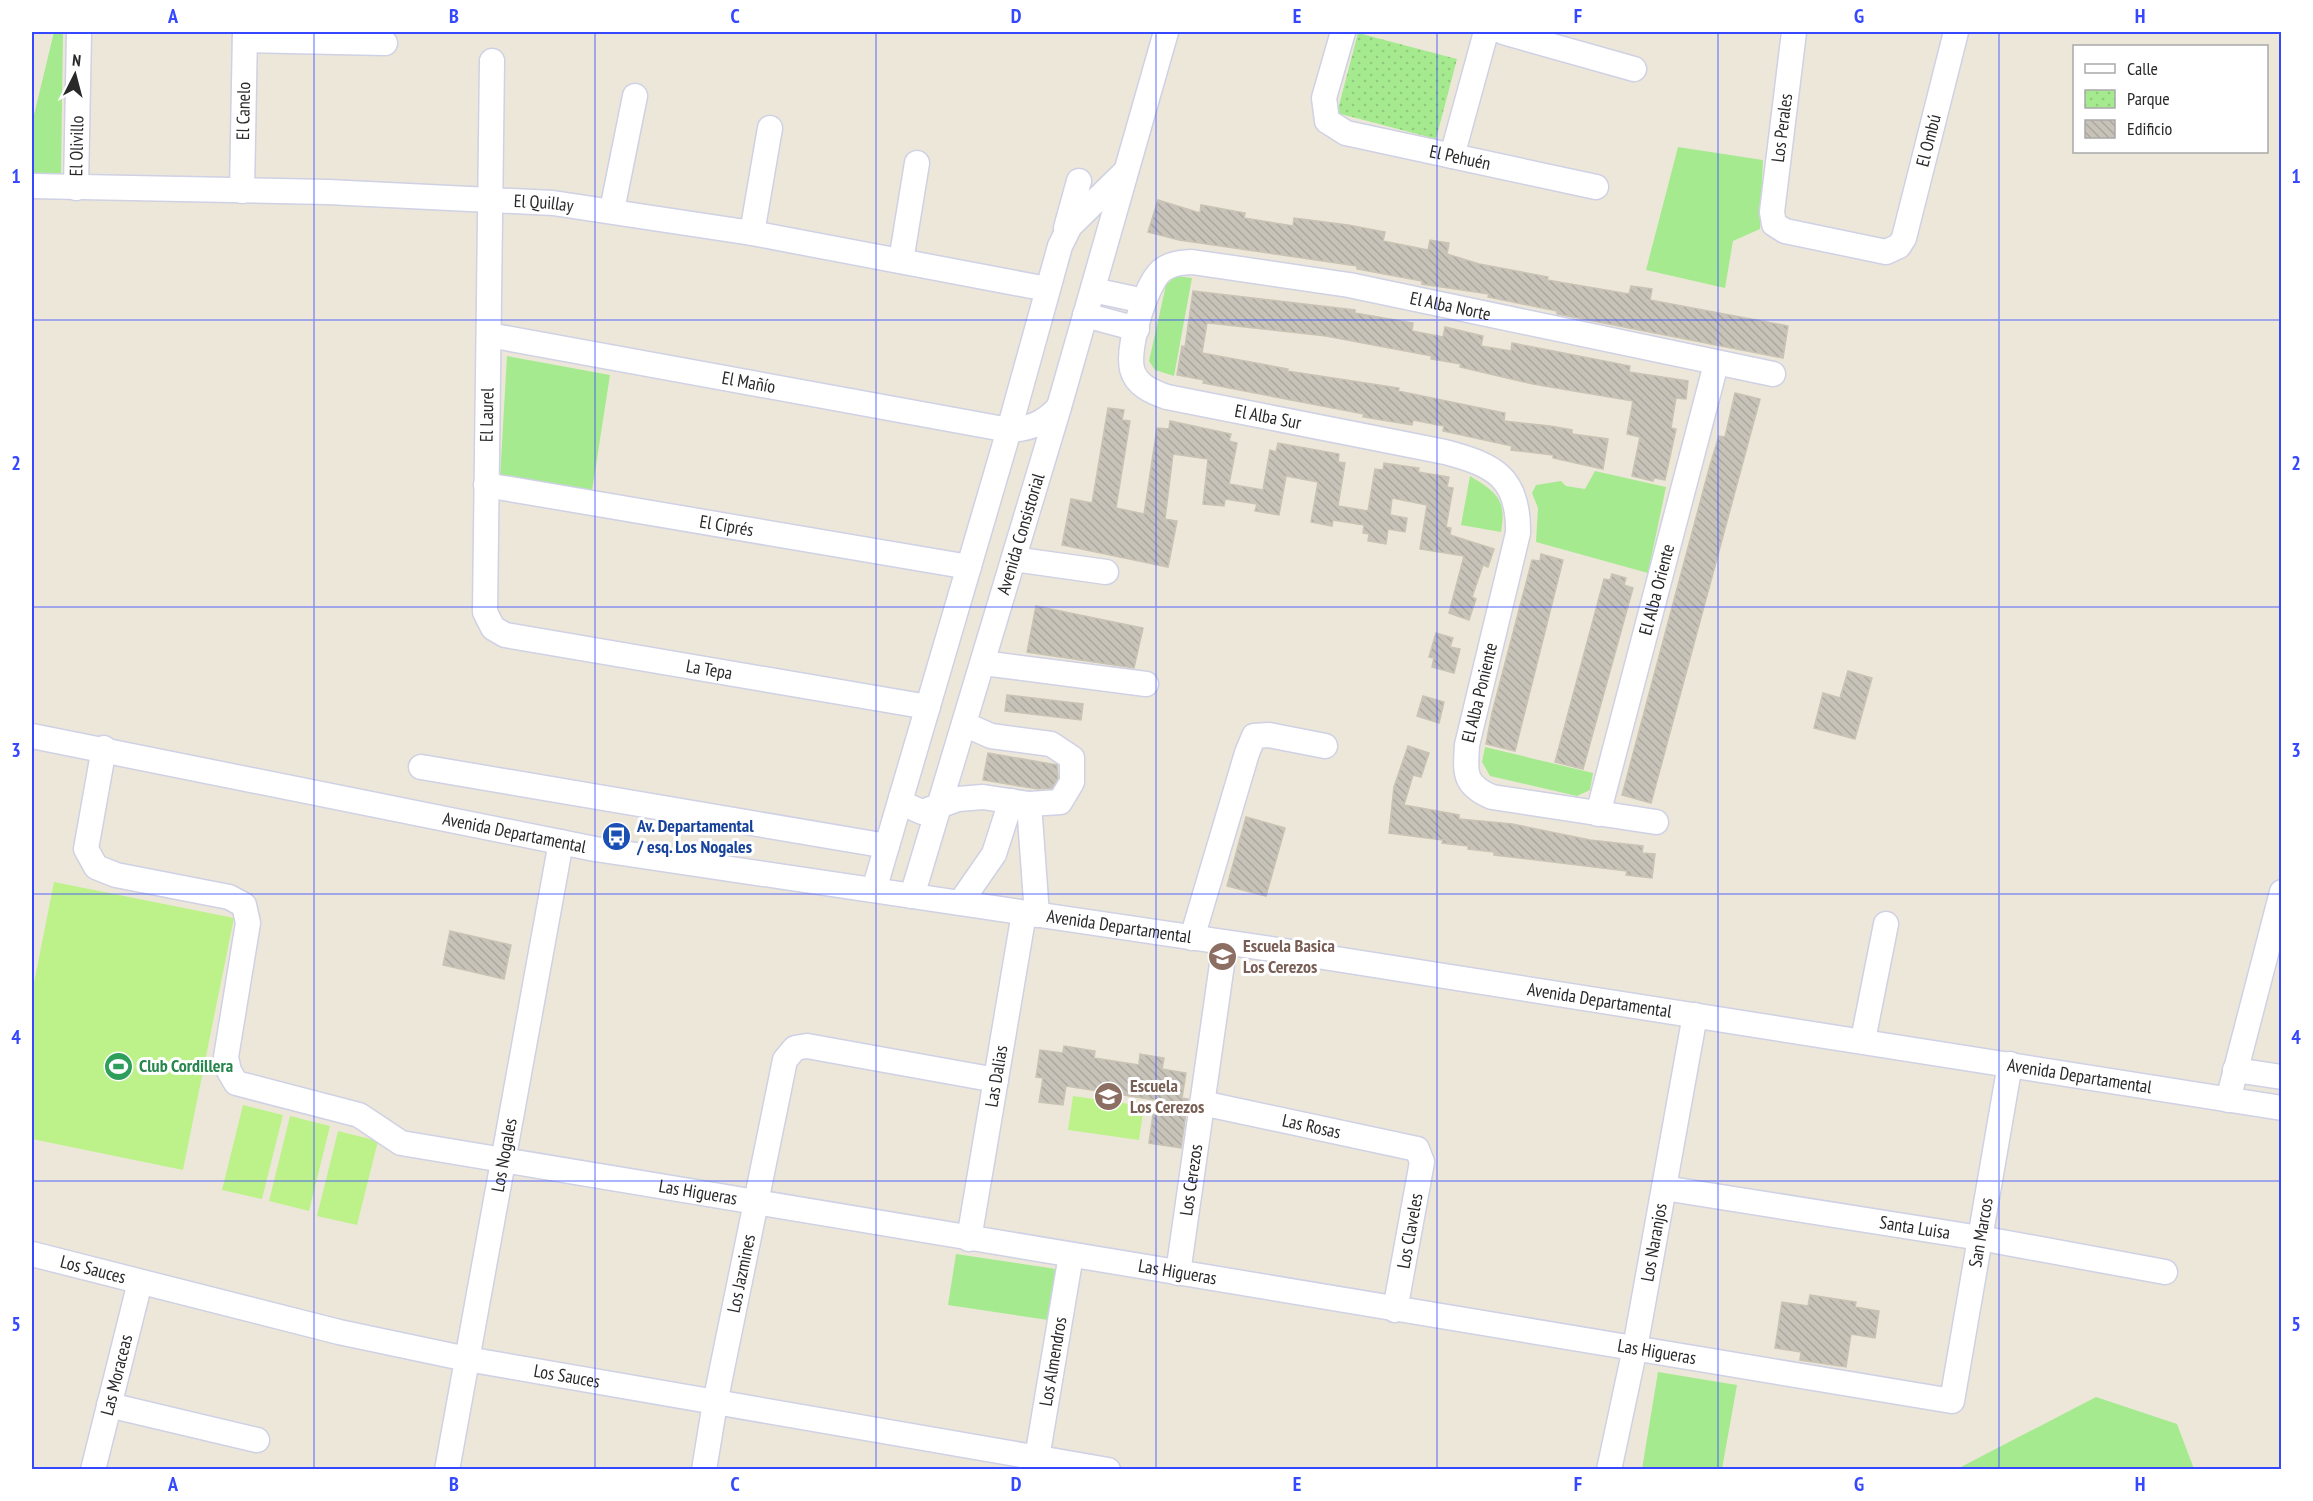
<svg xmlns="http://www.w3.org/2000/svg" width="2313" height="1501" viewBox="0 0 2313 1501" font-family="'PT Sans Narrow',sans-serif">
<defs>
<pattern id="park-dots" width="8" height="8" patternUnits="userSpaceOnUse" patternTransform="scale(1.5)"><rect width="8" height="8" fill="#a6ea90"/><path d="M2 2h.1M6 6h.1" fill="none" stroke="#8fc97c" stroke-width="1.8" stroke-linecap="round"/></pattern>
<pattern id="building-back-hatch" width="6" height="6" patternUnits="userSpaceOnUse" patternTransform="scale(1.5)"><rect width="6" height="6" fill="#c8c3b9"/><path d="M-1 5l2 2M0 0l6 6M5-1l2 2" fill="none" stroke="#aca89f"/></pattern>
</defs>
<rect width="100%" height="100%" fill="#ede7da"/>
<path fill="#a6ea90" d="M54 32H63L61 177 32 175V123Z
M1678 147 1763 160 1760 229 1733 241 1725 288 1646 270Z
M1176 276 1192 278 1174 376 1155 370 1149 361 1166 285Z
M507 356 610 375 592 491 500 478Z
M1595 471 1666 487 1648 573 1536 542 1538 508 1532 493 1536 485 1561 481 1566 486 1585 489Z
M1470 476C1496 492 1507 499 1501 532L1461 525Z
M1485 747 1593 773 1590 790 1577 796 1490 776 1482 762Z
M956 1254 1063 1270 1055 1321 948 1305Z
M1658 1372 1737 1385 1722 1469H1642Z
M2096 1397 2177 1424 2194 1469H1957Z"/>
<path fill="url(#park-dots)" d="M1358 33 1457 59 1436 139 1337 113Z"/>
<path fill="#bdf28b" d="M54 882 234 918 183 1170 32 1139V993Z
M1073 1096 1144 1106 1139 1140 1068 1130Z
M243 1105 283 1115 262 1199 222 1190Z
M290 1116 330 1126 309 1211 269 1201Z
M338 1131 378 1141 357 1225 317 1216Z"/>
<path fill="url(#building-back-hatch)" stroke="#c9c3b3" stroke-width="1.5" d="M1158 200 1200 213 1201 205 1245 213 1244 218 1293 226 1294 218 1348 225 1385 232 1383 241 1428 250 1430 240 1449 243 1447 254 1479 264 1548 277 1547 280 1629 294 1631 286 1652 289 1650 300 1788 326 1783 358 1557 314V311L1488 297 1489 294 1422 284V281L1357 269V266L1179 240 1148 232Z
M1193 291 1355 310V313L1413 323 1412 331 1443 337 1445 327 1483 336 1481 346 1511 351 1512 343 1630 366 1629 372 1688 381 1686 399 1676 398 1671 428 1676 429 1665 480 1654 478 1653 481 1632 476 1640 437 1627 434 1633 401 1533 384 1460 367 1461 364 1431 359 1432 356 1326 336 1209 323H1207L1202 353 1288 369 1287 371 1399 388 1398 391 1505 413 1504 421 1550 426 1572 430V434L1608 439 1603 469 1553 458V455L1511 450 1512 446 1443 431 1444 426 1413 420 1412 425 1363 417 1364 414 1203 383 1204 380 1177 375 1182 346 1185 347Z
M1735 393 1760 399 1651 803 1622 795 1710 465 1719 436 1725 437Z
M1108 408 1124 410 1122 420 1130 421 1116 508 1144 514 1157 428 1169 429 1170 421 1231 434 1229 441 1237 443 1229 484 1263 490 1270 450 1276 452 1278 443 1339 454 1338 462 1345 463 1338 506 1368 511 1375 469 1383 470 1384 463 1419 468 1418 472 1449 477 1447 487 1453 488 1446 527 1451 528 1450 535 1494 549 1488 567 1483 565 1472 597 1476 599 1469 620 1449 613 1464 556 1420 549 1427 505 1392 498 1390 515 1407 518 1405 532 1388 529 1386 544 1368 541 1369 534 1363 533 1364 525 1333 520 1332 526 1311 522 1318 482 1286 476 1279 515 1255 511 1257 504 1225 499 1224 506 1203 504 1208 459 1173 454 1165 519 1177 521 1168 567 1062 545 1071 499 1092 503Z
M1541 554 1563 560 1515 751 1486 744 1492 713 1532 560 1540 561Z
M1612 574 1626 578 1624 585 1633 588 1583 769 1555 762 1604 579 1610 580Z
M1036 606 1143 628 1134 668 1027 652Z
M1436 633 1453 638 1450 647 1460 649 1454 673 1432 667 1434 658 1429 657Z
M1848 671 1872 678 1855 739 1814 728 1823 693 1840 698Z
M1007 695 1083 704 1081 720 1005 711Z
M1423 696 1444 702 1439 723 1417 716Z
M1408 746 1429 753 1421 777 1413 775 1404 805 1459 815V819L1512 824 1590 840 1643 846 1642 853 1655 854 1652 878 1626 875 1627 871 1494 855V852L1468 849V846L1442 843 1443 840 1389 833 1394 787Z
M988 753 1057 765 1058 778 1052 788 1038 789 983 780Z
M1246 817 1285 828 1266 896 1227 886Z
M450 931 511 945 504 979 443 965Z
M1064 1046 1095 1051 1094 1058 1139 1065 1140 1054 1164 1058 1162 1069 1186 1073 1182 1098 1188 1099 1181 1148 1149 1143 1155 1100 1066 1086 1063 1105 1039 1102 1043 1078 1036 1077 1040 1050 1063 1053Z
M1810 1295 1856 1302 1855 1307 1879 1311 1875 1338 1851 1334 1846 1367 1800 1360 1801 1352 1775 1348 1782 1302 1808 1306Z"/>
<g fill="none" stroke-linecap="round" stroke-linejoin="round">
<defs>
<g id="minor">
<path id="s1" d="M1343 32 1324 98 1327 121 1346 133 1596 187"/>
<path d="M1503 32 1634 69"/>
<path id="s2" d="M1794 32 1772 212 1774 224 1785 231 1886 252 1899 246 1904 238 1956 32"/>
<path d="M245 40 385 43"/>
<path id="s3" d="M492 61 485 612 493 628 505 635 928 707"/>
<path d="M1452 156 1486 32"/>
<path id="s4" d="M32 186 328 192 553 203 752 233 1047 289"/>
<path id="s5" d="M76 188 79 32"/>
<path id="s6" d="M242 191 245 32"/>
<path d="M612 210 635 96"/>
<path d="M1066 228 1079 181"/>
<path d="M752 233 770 128"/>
<path d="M901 261 917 163"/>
<path d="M1093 290 1144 301"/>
<path d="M1085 315 1137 329"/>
<path id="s7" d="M489 335 1009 430C1030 429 1045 423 1059 407"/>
<path id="s8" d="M486 485 969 567"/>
<path d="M1014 559 1106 572"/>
<path d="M983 663 1146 684"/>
<path id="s9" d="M32 736 595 849 1298 953 2282 1108"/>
<path id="s10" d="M104 748 86 849 96 867 116 875 229 897 244 905 248 923 226 1057 229 1071 236 1083 359 1115 401 1143 1952 1401 2010 1064"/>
<path d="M421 767 887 846"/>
<path d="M901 798 906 805 922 812 958 799 983 797 1029 804 1060 802 1072 782V758L1051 744 991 736 964 724"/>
<path d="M1029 804 1037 915"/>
<path id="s11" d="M1598 814 1716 364"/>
<path id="s12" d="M1656 822 1492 797C1464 785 1465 774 1467 745L1518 533C1519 477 1494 465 1445 452L1167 397C1152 392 1136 385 1132 369 1127 347 1145 286 1161 271 1170 263 1181 263 1192 262L1349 285 1773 374"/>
<path d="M874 890 1009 430 1060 246 1070 226 1124 173"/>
<path id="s13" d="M912 896 1059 407 1166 32"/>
<path d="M960 903 994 854 1011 801"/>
<path d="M1192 938 1247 753 1254 736 1269 735 1325 746"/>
<path d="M1863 1040 1886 924"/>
<path d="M2235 1070 2282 1077"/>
<path d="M2228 1100 2282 892"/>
<path id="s14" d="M1202 1103 1417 1149 1422 1162 1395 1310"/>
<path id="s15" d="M1664 1188 1980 1238 2165 1272"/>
<path id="s16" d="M969 1239 1024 913"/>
<path id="s17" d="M32 1254 339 1332 467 1359 1108 1470"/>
<path id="s18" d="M1178 1273 1225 943"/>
<path d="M109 1405 257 1440"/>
<path id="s19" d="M93 1470 140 1282"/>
<path id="s20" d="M447 1470 561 842"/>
<path id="s21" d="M704 1470 715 1403 785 1060 795 1048 807 1046 996 1080"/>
<path id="s22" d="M1035 1470 1071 1255"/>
<path id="s23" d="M1609 1470 1635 1348 1695 1015"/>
</g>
</defs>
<use href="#minor" stroke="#cfd1e4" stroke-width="27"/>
<use href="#minor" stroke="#fff" stroke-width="24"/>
</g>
<path fill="none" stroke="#3548ff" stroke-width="1.5" stroke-opacity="0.55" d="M314 32V1470M595 32V1470M876 32V1470M1156 32V1470M1437 32V1470M1718 32V1470M1999 32V1470M32 320H2282M32 607H2282M32 894H2282M32 1181H2282"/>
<defs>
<symbol id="bus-disc" viewBox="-11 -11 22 22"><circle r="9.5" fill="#1a4fb4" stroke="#fff"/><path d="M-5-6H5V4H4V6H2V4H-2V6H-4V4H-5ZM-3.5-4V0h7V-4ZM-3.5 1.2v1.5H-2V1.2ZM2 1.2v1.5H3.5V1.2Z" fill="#fff"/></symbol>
<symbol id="school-disc" viewBox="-11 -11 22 22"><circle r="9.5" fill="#8d6e63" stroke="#fff"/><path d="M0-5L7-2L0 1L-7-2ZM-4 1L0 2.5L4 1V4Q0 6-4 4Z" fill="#fff"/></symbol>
<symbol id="stadium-disc" viewBox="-11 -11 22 22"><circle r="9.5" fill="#2e9e5b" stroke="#fff"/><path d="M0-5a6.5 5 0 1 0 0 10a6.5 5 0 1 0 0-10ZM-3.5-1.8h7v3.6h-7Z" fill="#fff"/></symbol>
</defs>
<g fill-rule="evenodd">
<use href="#bus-disc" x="600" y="820" width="33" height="33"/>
<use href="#school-disc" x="1206" y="940" width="33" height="33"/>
<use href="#stadium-disc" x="102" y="1050" width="33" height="33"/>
<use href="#school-disc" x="1092" y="1080" width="33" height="33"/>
</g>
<g text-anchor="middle" stroke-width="6" stroke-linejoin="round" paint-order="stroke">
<g font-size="18" fill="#292929" stroke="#fff">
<text dy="6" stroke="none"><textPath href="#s6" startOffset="80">El Canelo</textPath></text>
<text transform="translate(1782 128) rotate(-83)" y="6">Los Perales</text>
<text dy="6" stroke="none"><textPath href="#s2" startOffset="434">El Ombú</textPath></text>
<text dy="6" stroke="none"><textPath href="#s5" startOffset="42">El Olivillo</textPath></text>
<text dy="6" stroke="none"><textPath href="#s1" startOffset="231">El Pehuén</textPath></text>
<text dy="6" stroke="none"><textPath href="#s4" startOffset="512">El Quillay</textPath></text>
<text dy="6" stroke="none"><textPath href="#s12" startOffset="1300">El Alba Norte</textPath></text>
<text dy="6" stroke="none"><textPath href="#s7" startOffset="264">El Mañío</textPath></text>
<text transform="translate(487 415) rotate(-89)" y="6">El Laurel</text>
<text transform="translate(1268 417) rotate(11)" y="6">El Alba Sur</text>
<text dy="6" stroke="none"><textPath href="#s8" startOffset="244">El Ciprés</textPath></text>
<text dy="6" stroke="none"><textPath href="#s13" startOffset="378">Avenida Consistorial</textPath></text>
<text dy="6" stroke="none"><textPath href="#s11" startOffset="232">El Alba Oriente</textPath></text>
<text dy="6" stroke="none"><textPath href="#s3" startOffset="790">La Tepa</textPath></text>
<text dy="6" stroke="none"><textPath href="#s12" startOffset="284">El Alba Poniente</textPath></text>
<text dy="6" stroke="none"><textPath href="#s9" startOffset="492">Avenida Departamental</textPath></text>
<text dy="6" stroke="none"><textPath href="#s9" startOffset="1104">Avenida Departamental</textPath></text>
<text dy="6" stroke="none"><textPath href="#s9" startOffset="1590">Avenida Departamental</textPath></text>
<text dy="6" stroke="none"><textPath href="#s16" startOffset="165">Las Dalias</textPath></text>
<text dy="6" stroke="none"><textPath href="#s9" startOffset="2076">Avenida Departamental</textPath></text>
<text dy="6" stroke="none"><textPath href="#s14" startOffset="112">Las Rosas</textPath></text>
<text dy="6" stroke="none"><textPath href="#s20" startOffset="320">Los Nogales</textPath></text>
<text dy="6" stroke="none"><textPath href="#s18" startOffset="94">Los Cerezos</textPath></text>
<text dy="6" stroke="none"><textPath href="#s10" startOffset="938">Las Higueras</textPath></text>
<text dy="6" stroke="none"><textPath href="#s15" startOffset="254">Santa Luisa</textPath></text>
<text transform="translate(1410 1231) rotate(-80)" y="6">Los Claveles</text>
<text dy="6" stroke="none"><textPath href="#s10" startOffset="2380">San Marcos</textPath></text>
<text dy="6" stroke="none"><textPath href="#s23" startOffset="232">Los Naranjos</textPath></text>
<text dy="6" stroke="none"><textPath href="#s17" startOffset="63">Los Sauces</textPath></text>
<text dy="6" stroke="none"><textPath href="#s10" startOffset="1424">Las Higueras</textPath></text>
<text dy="6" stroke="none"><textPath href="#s21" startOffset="200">Los Jazmines</textPath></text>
<text dy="6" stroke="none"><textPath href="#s10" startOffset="1910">Las Higueras</textPath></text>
<text dy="6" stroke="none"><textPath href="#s22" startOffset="110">Los Almendros</textPath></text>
<text dy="6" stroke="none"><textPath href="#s19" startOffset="98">Las Moraceas</textPath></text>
<text dy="6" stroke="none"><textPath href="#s17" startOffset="549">Los Sauces</textPath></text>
</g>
<g font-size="18" font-weight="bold" fill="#164399" stroke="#fff" text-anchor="start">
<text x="637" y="832">Av. Departamental<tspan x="637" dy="21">/ esq. Los Nogales</tspan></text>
</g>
<g font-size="18" font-weight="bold" fill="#785e54" stroke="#fff" text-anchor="start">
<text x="1243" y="952">Escuela Basica<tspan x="1243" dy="21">Los Cerezos</tspan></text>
<text x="1130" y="1092">Escuela<tspan x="1130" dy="21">Los Cerezos</tspan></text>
</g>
<g font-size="18" font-weight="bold" fill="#27864d" stroke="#fff" text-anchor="start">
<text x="139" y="1072">Club Cordillera</text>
</g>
</g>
<rect width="2313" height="1501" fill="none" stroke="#ffffff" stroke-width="66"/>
<rect x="2073" y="45" width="195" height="108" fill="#ffffff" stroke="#a9a9a9" stroke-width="1.5"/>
<rect x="2085" y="64" width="30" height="9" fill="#ffffff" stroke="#a9a9a9" stroke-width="1.5"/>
<text x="2127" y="75" font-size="18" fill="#292929">Calle</text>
<rect x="2085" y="90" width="30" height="18" fill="url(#park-dots)" stroke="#a9a9a9" stroke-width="1.5"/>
<text x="2127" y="105" font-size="18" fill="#292929">Parque</text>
<rect x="2085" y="120" width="30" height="18" fill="url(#building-back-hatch)" stroke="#a9a9a9" stroke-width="1.5"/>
<text x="2127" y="135" font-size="18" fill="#292929">Edificio</text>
<g transform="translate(75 75) rotate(6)" stroke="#ffffff" stroke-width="4.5" paint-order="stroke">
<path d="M0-4.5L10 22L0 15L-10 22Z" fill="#292929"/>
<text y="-9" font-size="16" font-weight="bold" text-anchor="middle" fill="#292929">N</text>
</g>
<rect x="33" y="33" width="2247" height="1435" fill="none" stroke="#3548ff" stroke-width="2"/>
<g font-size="20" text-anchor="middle" font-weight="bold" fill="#3548ff">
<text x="173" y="23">A</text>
<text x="454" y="23">B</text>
<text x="735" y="23">C</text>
<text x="1016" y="23">D</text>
<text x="1297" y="23">E</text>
<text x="1578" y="23">F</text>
<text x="1859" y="23">G</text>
<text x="2140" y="23">H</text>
<text x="16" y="183">1</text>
<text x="2296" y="183">1</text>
<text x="16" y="470">2</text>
<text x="2296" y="470">2</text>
<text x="16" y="757">3</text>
<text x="2296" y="757">3</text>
<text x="16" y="1044">4</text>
<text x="2296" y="1044">4</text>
<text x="16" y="1331">5</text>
<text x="2296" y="1331">5</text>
<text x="173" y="1491">A</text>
<text x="454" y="1491">B</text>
<text x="735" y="1491">C</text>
<text x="1016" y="1491">D</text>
<text x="1297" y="1491">E</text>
<text x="1578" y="1491">F</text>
<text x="1859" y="1491">G</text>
<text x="2140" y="1491">H</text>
</g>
</svg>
